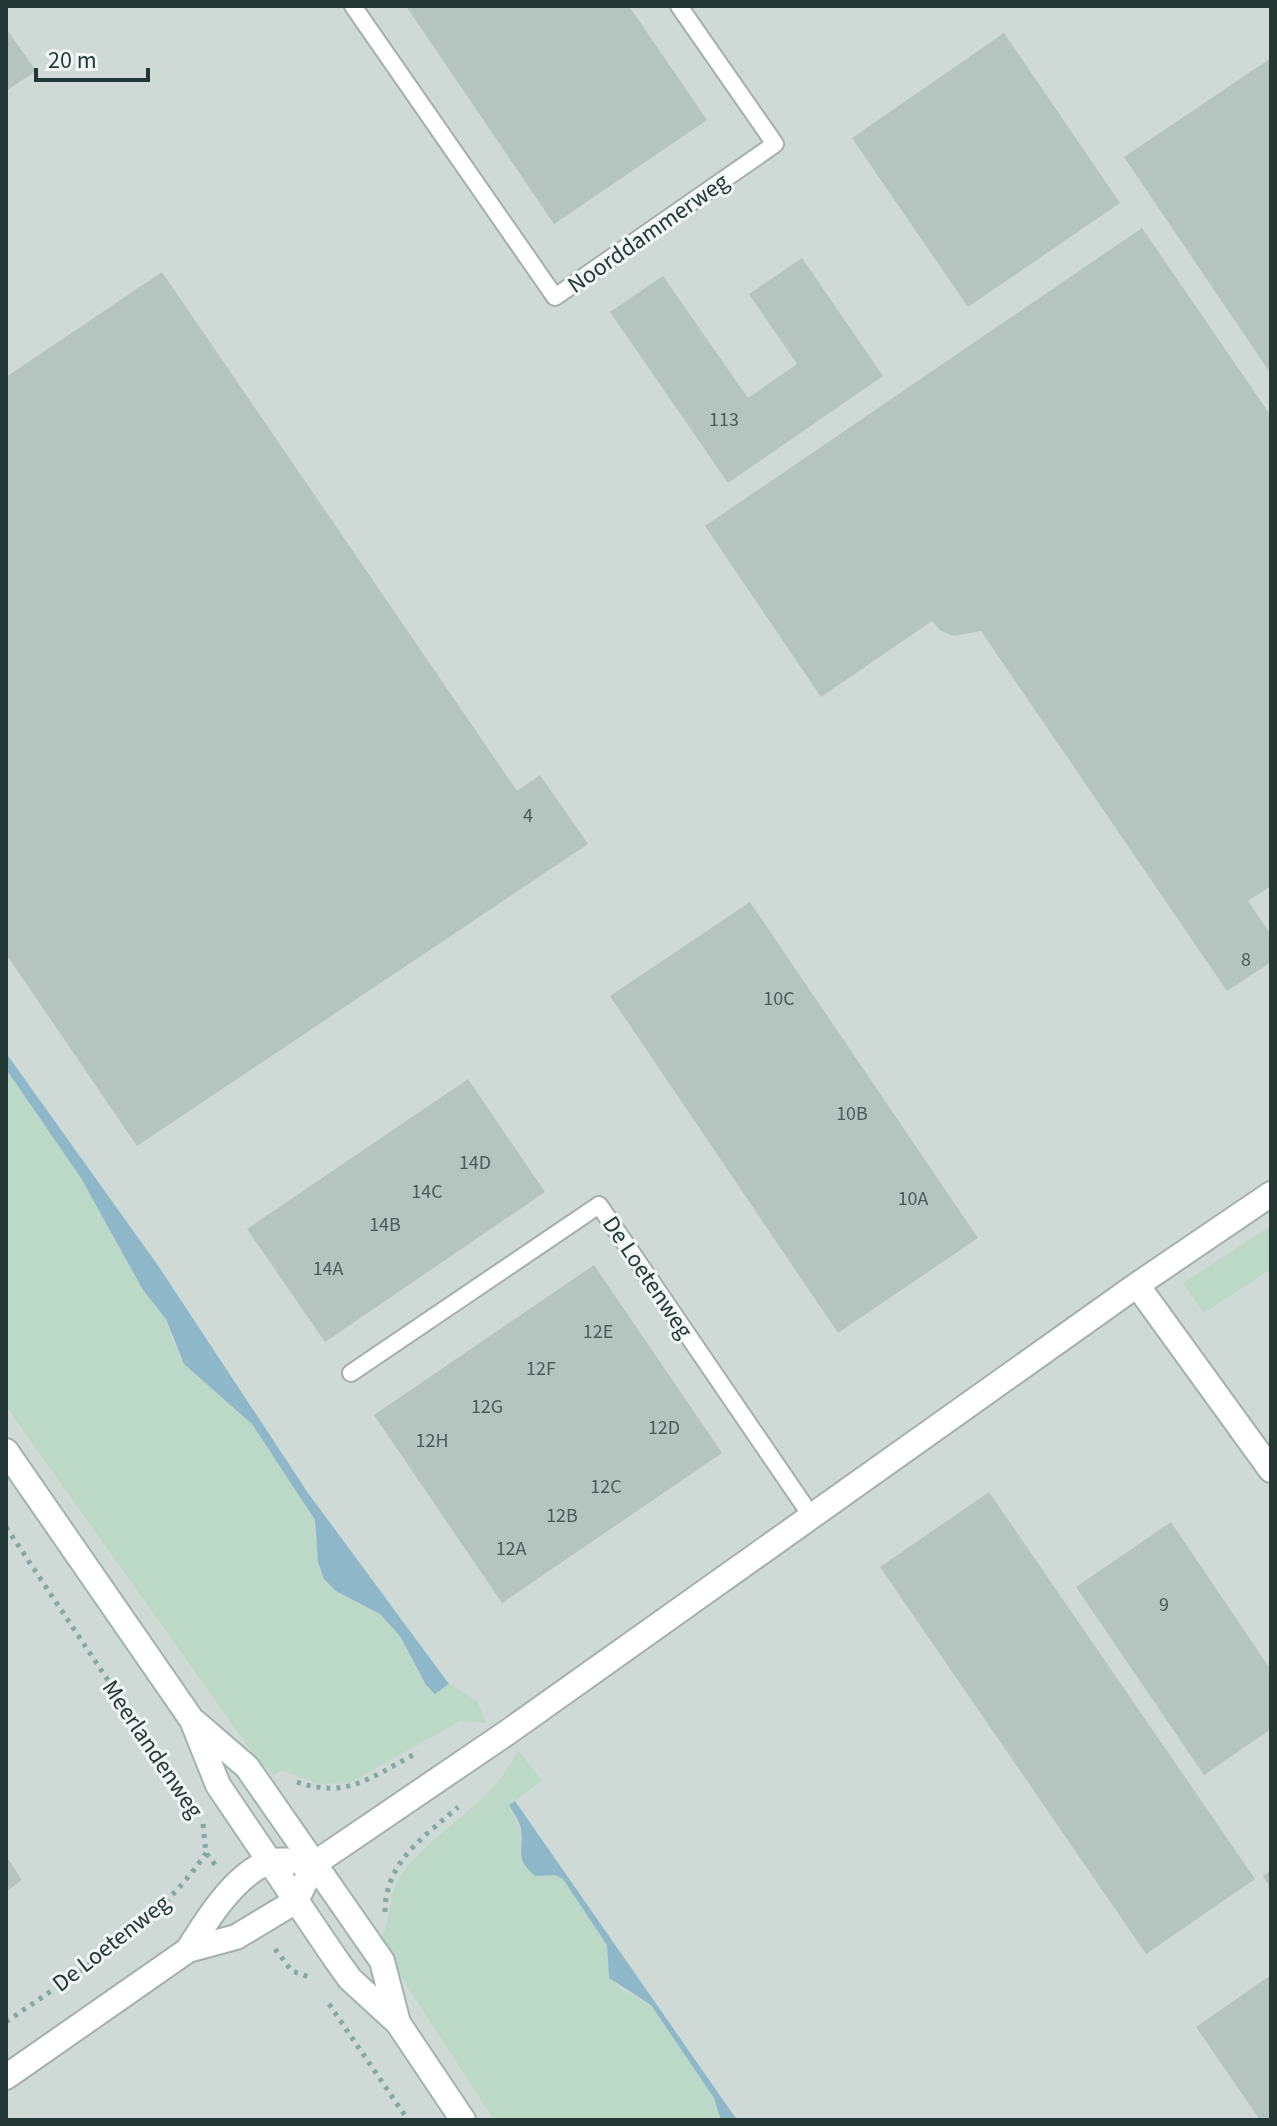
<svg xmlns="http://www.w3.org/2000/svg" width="1277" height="2126" viewBox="0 0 1277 2126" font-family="'Source Sans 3',sans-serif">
<rect width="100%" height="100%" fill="#e0e9e7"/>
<path fill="#cfd9d6" d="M6 6H1271V2120H6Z"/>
<path fill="#bcd8c7" d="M6 1069 81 1178 143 1290 166 1319 173 1343 252 1424 315 1520 314 1537 358 1603 380 1614 400 1636 426 1685 435 1694 449 1684 477 1701 486 1723 460 1721 350 1783 318 1784 281 1770 274 1775 259 1762 6 1406Z
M1271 1226V1269L1204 1313 1183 1283Z
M518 1750 542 1781 509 1805 522 1833 563 1879 607 1945 608 1972 618 1987 651 2005 714 2098 721 2120H494L387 1955 381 1938C393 1918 387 1894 401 1875 435 1828 494 1804 518 1750Z"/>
<path fill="#8eb7c9" d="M6 1053 159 1267 308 1493 449 1684 435 1694 426 1685 400 1636 380 1614 336 1591 324 1579 318 1562 315 1520 252 1424 184 1364 166 1319 143 1290 81 1178 6 1069Z
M515 1801 737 2120H721L714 2098 651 2005 609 1978 607 1945 563 1879 555 1875 535 1876C513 1857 525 1852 521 1829 519 1820 513 1812 509 1805Z"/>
<path fill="#b6c4c0" d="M406 6H629L707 120 554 224Z
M6 28 36 71 6 91Z
M1004 33 1120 203 968 307 852 138Z
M1271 58V374L1124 157Z
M1142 228 1271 416V886L1248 901 1271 935V962L1227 991 981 631 954 636 941 631 932 621 821 697 705 526Z
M802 258 883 376 728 483 610 312 663 276 748 398 797 364 749 294Z
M162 272 517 791 540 775 588 844 137 1146 6 954V377Z
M750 902 978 1238 838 1333 610 996Z
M468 1079 545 1192 325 1342 247 1229Z
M594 1265 722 1453 502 1603 374 1415Z
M989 1492 1255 1879 1146 1954 880 1567Z
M1171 1522 1271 1670V1729L1204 1775 1076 1587Z
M6 1856 22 1880 6 1892Z
M1271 1870V1888L1263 1876Z
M1271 1975V2120H1260L1196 2027Z"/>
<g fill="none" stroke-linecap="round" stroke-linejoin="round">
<defs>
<path id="lane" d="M353 6 555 297 775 144 679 6
M351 1373 599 1205 812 1517"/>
<path id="street" d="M1137 1285 1271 1470
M188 1950C206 1921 235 1874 269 1862 281 1858 302 1863 314 1864
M6 2077 188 1950 236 1937 296 1901 314 1864 508 1732 1137 1285 1271 1194"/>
<path id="secondary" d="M6 1451 192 1720 218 1785 335 1958 350 1979 398 2023 463 2120
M195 1722 247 1767 382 1961 398 2023"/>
</defs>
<use href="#lane" stroke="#a4b0ae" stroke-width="20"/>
<use href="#street" stroke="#a4b0ae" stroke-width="28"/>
<use href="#secondary" stroke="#a1b4b0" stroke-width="28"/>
<path stroke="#84a9a3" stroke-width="5" stroke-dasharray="4 6" stroke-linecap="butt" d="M6 1527 189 1802
M297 1782C346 1799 370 1778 413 1755
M203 1824 206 1853 216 1866
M385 1912C385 1862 424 1837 458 1807
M275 1949 292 1971 309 1977
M329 2004 408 2120
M6 2022C76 1973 158 1925 206 1853"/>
<use href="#lane" stroke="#fff" stroke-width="16"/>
<use href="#street" stroke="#fff" stroke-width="24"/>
<use href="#secondary" stroke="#fff" stroke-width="24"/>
</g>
<g text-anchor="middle" stroke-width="6" stroke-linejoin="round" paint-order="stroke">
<g font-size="20" fill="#485b58">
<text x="724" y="426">113</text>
<text x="528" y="822">4</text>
<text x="1246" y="966">8</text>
<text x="779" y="1005">10C</text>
<text x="852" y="1120">10B</text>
<text x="475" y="1169">14D</text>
<text x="427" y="1198">14C</text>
<text x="913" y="1205">10A</text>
<text x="385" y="1231">14B</text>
<text x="328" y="1275">14A</text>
<text x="598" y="1338">12E</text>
<text x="541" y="1375">12F</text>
<text x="487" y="1413">12G</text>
<text x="664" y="1434">12D</text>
<text x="432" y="1447">12H</text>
<text x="606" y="1493">12C</text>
<text x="562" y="1522">12B</text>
<text x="511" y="1555">12A</text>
<text x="1164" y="1611">9</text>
</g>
<g font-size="24" fill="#233835" stroke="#f0f6f4">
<text transform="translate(648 233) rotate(-35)" y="8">Noorddammerweg</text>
<text transform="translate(648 1277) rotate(56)" y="8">De Loetenweg</text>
<text transform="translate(153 1749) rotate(56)" y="8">Meerlandenweg</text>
<text transform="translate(111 1943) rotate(-38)" y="8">De Loetenweg</text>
</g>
</g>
<rect width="1277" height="2126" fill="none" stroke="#233835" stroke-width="16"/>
<path d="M36 68v12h112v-12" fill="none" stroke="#233835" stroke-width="4"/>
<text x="48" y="68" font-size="24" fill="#233835" stroke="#f0f6f4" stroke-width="6" paint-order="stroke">20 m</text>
</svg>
